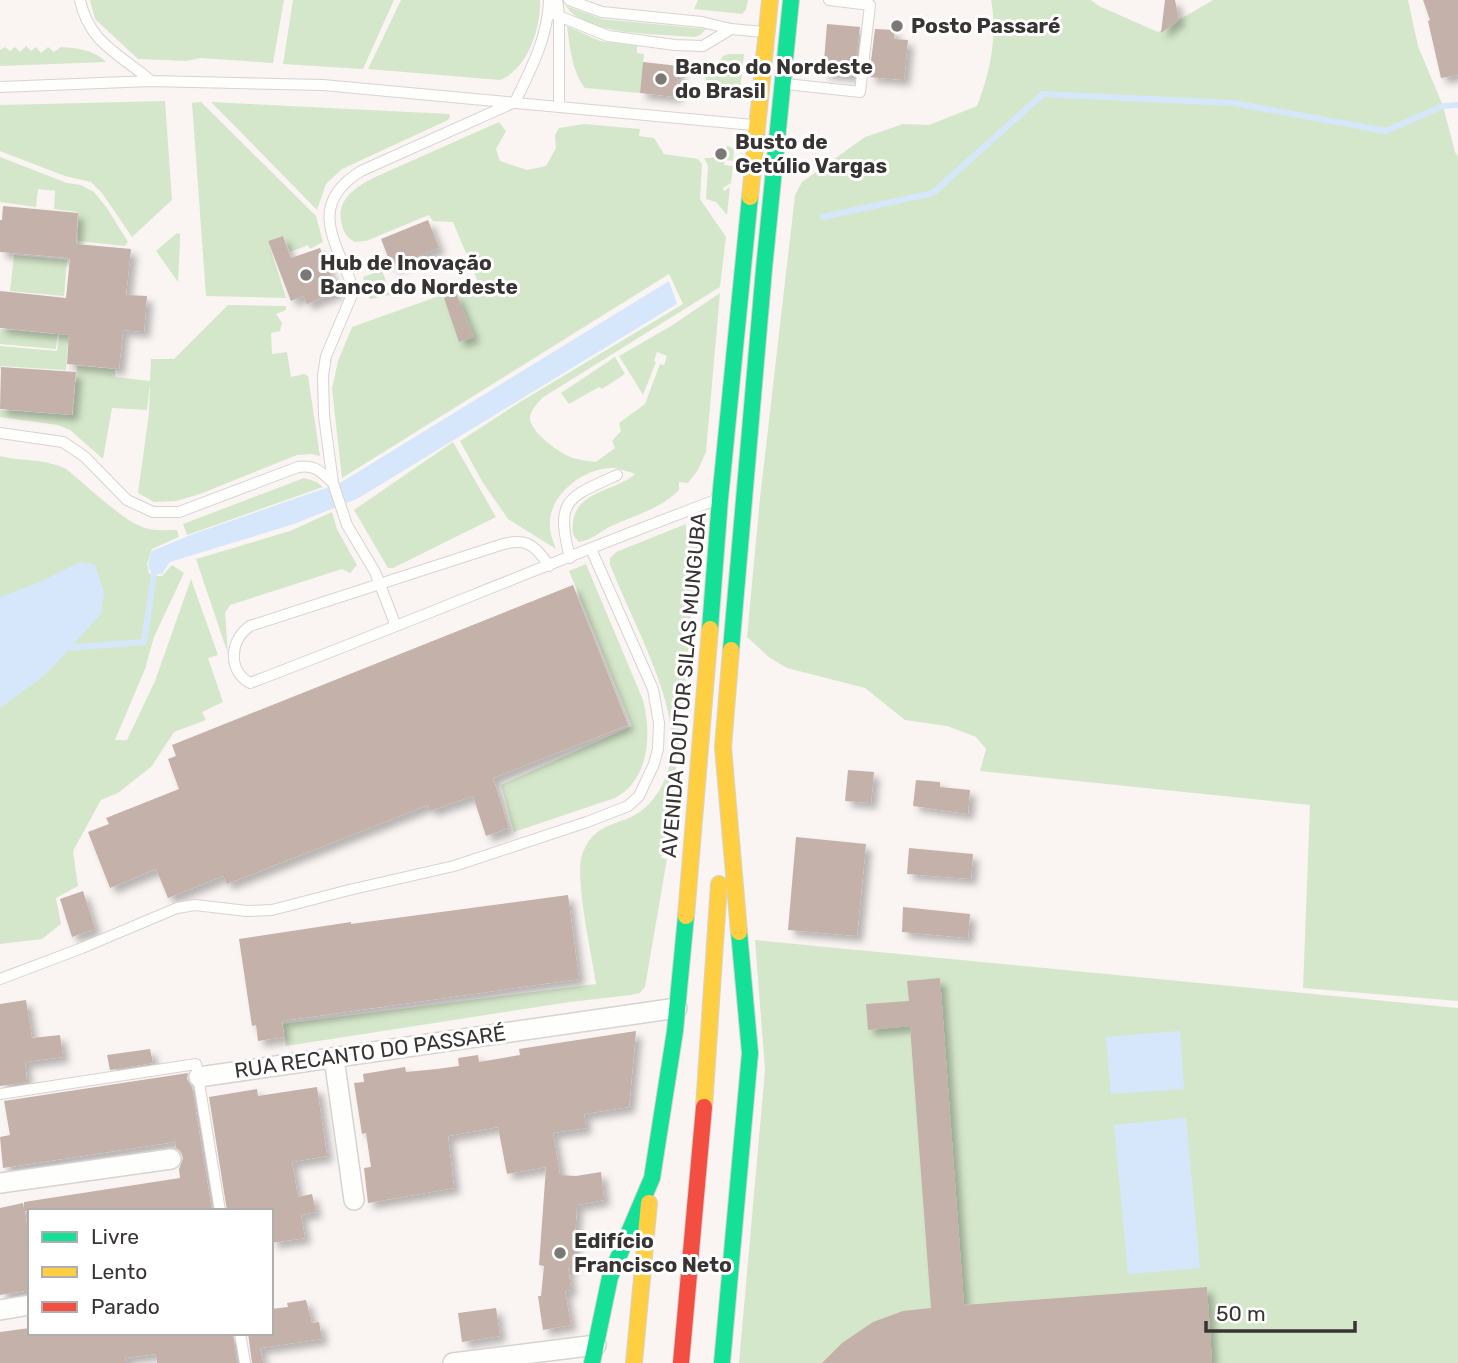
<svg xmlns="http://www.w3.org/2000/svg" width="1458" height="1363" viewBox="0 0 1458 1363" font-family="Rubik,sans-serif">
<defs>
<filter id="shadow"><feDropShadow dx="6" dy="6" stdDeviation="3.5" flood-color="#0004"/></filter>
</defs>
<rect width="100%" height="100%" fill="#faf5f3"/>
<path fill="#d5e7ca" d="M90 0H284L273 63 200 58 186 61 138 59 95 19Z
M293 0H394L363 69 283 64Z
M401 0H540C541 28 528 69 500 80L368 69Z
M698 0H748L746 10 742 14 694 9Z
M991 0H1091L1099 6 1158 32 1213 0H1408L1418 46 1443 106 1455 152 1458 156V1001L1303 988 1310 805 980 771 986 749 976 737 947 726 905 720 865 688 787 668 770 658 747 637 760 498 795 195 802 182 865 137 903 124 929 125 977 106C990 73 998 35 991 0Z
M566 6 602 19 706 29 700 35 694 37C662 34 584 36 566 6Z
M567 26 600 41 637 46V53L644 54 640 93 585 88C572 72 570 47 567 26Z
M26 46 31 51 36 47 41 53 48 47 54 52 61 47C77 48 95 50 106 62L0 66V50L5 47 10 51 15 47 20 52Z
M729 54H744L739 101 731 100 722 90 704 88 707 72 716 67 723 56Z
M165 101 172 200 132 237 102 193 91 182 65 176 0 151V105Z
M201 102 316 216 323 242 310 249 308 245 290 252 283 236 268 241 286 298 206 296 192 103Z
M211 102 449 114 450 116 448 120 342 169 326 184 317 210Z
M499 122 506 131 496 149 500 161 527 170 546 166 556 148 555 135 559 128 584 124 640 129 639 136 654 138 664 154 698 159 702 164 700 199 726 237 720 287 542 398C537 404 531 410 530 417 529 432 561 454 573 458 580 460 588 461 596 462L615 448 612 441 621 431 619 423 645 404 660 364 664 365 667 356 657 352 654 361 656 362 643 395 619 356 671 326 720 293 706 452 698 470 688 483 679 482V490C659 510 634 515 609 527 599 533 591 540 579 542 572 536 572 531 573 522 577 490 615 492 635 474 629 472 621 469 614 468 586 466 550 494 550 522 549 531 553 541 556 549L508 519 483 483 460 441 520 402 683 304 669 274 342 478 332 389 338 361 352 327 478 282 453 222 433 221 429 215 366 241 355 242C348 238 344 234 342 225 335 201 354 188 373 178Z
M728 146 734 149 733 161 725 160 724 165 733 166 731 183 723 188 724 191 730 187 727 215 716 202 706 199 708 166 704 158H712Z
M0 157 67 183 81 185 94 192 107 208 128 242 125 246 78 241V212L54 209 55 191 38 189 36 207 0 202Z
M177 233 180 234V241L178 282 156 251Z
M14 255 67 260 64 296 10 291Z
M382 270 391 295 370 299 367 295 363 277Z
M228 305 286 306V310L276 314 282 323 280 331 271 333 272 354 287 352 291 377 304 374 308 376 320 456 311 454 297 455 200 494 176 501 154 502 138 493 149 413 150 383 147 410 112 408 103 459 70 430 58 425 0 417V410L73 415 77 366 115 369V377L150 381 151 359H174Z
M55 321 78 344H68L66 370 1 366 0 371V346L57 351 60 329Z
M0 329 53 334 58 330 56 349 0 344Z
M615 357 625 374 602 389 599 387 569 404 561 393Z
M453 442 496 517 393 568H388L354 510Z
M0 456C23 462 44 458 66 469 87 485 121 520 145 528 154 531 167 530 177 530L179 537 152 549 147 564 149 573 155 576H162L172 565 184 573 154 637 145 669 115 740H127L155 681 191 579 218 655 208 658 223 702 202 712 206 720 174 732 152 766 118 793 101 800 73 851 78 886 56 898 61 924 42 939 0 944Z
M304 478 317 482 323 487 187 535 183 524Z
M332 512 337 529 357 565 350 573 342 569 230 605 225 613 228 654 196 559 290 531Z
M686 524V535L697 542 698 546 681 725 671 813 661 858 667 859 645 987 640 993 631 995 570 1002 286 1046 283 1024 596 984C592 955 573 875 583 852 597 817 627 828 649 804 693 755 663 689 642 638 631 614 620 589 610 565V558L616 552Z
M586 564 643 700C652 735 649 780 615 798L514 832 501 785 632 726 569 571Z
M755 940 1458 1008V1363H739L765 1070Z"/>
<path fill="#d7e7fb" d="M669 281 677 304 357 499 294 524 170 562 162 574H153C145 567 149 560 152 551L193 534 340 483Z
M80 562 95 565 104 592 101 614 45 675 0 708V597L40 582Z
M1180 1031 1184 1089 1111 1094 1106 1037Z
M1186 1118 1200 1268 1128 1274 1114 1125Z"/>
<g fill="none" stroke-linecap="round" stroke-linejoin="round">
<path stroke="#d7e7fb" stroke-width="6" d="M823 217 933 193 1043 94 1233 103 1386 131 1443 106 1458 105
M65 648 144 642 155 568"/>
</g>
<path fill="#c4b1a9" filter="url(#shadow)" d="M1165 0H1175L1179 20 1161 33Z
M1423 0H1458V75L1441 78 1428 21 1430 20Z
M827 24 860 27 854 76 823 73Z
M875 29 895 30 894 39 908 40 904 80 869 77Z
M643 62 679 66 676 97 640 93Z
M3 206 78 213 76 244 131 249 126 295 147 296 144 332 123 330 119 369 67 364 69 335 0 328V291L66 298 70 258 0 252V220H2Z
M428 220 439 248 392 267 381 239Z
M283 236 291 258 320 248 338 292 307 304 303 296 291 301 268 241Z
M456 293 474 337 459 342 444 298Z
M1 367 76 372 72 415 0 409Z
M573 585 628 725 493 778 509 828 486 836 473 796 430 811 428 805 227 884 223 876 168 898 156 869 110 888 88 832 109 824 106 818 179 789 168 759 176 756 172 745Z
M848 770 874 772 871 803 845 801Z
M916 780 940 782V787L970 790 968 814 913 806Z
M796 837 866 844 857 936 788 930Z
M909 848 973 854 971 879 907 874Z
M83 891 95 929 72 937 60 899Z
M568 895 579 979 282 1021 284 1037 258 1041 256 1025 252 1026 239 939 351 922V924Z
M903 907 970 914 968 938 902 932Z
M940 978 964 1305 1207 1287 1212 1363H822L842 1343 873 1322 903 1311 931 1308 910 1026 868 1030 866 1004 909 1001 907 981Z
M26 1000 32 1038 60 1035 63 1057 25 1062 27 1082 0 1086V1004Z
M636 1031 629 1107 584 1114 586 1128 553 1133 560 1175 576 1176 601 1172 604 1200 577 1205 573 1267H568L571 1290 565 1291 571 1325 543 1330 538 1296H541L544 1266 539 1265 546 1167 507 1174 498 1127 448 1136 454 1188 368 1203 364 1168 371 1167 366 1133 362 1134 354 1083 364 1082 363 1074 405 1067 406 1072 437 1069 459 1066 458 1058 478 1055 479 1062 520 1055 519 1049Z
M150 1049 153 1063 110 1070 107 1055Z
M188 1073 187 1079 192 1087 212 1211H25L30 1244V1290L0 1295V1208L23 1203 24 1208V1202L180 1178 179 1169 183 1158 181 1152 176 1148 175 1142 3 1168 0 1137 10 1135 4 1101Z
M317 1087 327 1156 292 1162 298 1197 312 1194 316 1212 301 1215 305 1238 271 1243V1211H227L209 1097 257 1089 258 1096Z
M306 1300 312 1323 319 1322 322 1339 260 1348 263 1363H252L248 1333H271V1309L288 1307 287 1303Z
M496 1308 500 1336 462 1342 458 1313Z
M30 1328V1333H233L237 1363H157L156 1354 125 1358 126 1363H0V1332Z"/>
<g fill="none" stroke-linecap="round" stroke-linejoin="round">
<defs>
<path id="lane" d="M80 0C89 43 120 54 151 81
M557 0 559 14V106
M569 0 602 12 702 22 731 29 764 32
M549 12 608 36 675 45 703 46 731 29
M786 84 860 92 870 5 829 0
M0 87 151 81 323 85 753 125
M0 433 63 442 85 457 127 500 153 512H179L298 467C315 464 321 472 333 483
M570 558C555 499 567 498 617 475
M549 566C534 542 523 537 497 546L250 626C230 640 227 670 250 683 406 624 560 558 716 500
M396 626 375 572 347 525 333 483 324 416 323 376 326 356 354 290C336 242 306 205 361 171L515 102C531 69 548 37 549 0
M0 979 82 948 177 908 195 905 247 911 272 910 349 890 454 866 587 822 628 806 639 796 654 764 658 749 659 723 653 689 591 549
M0 1094 196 1064 220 1211
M240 1333 245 1363"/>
<path id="street" d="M334 1058 354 1200
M199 1077 677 1008
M0 1183 171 1159
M0 1310 30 1305
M453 1363 596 1345"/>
<path id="fast" d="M710 629 720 499 750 197
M731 650 764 269 791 0
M592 1363 610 1277 652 1178 675 1031 686 916
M722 1363 750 1053 739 932"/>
<path id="slow" d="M750 197 770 0
M731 650 723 747 739 932
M686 916 710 629
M704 1107 719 884
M634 1363 649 1203"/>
<path id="jam" d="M681 1363 704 1107"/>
</defs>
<use href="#lane" stroke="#d7d3d1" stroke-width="12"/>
<use href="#street" stroke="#d7d3d1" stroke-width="22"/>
<use href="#fast" stroke="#d7d3d1" stroke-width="18"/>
<use href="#slow" stroke="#d7d3d1" stroke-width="18"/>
<use href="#jam" stroke="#d7d3d1" stroke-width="18"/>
<use href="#lane" stroke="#fefefd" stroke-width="10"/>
<use href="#street" stroke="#fefefd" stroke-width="19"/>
<use href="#fast" stroke="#16e098" stroke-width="16"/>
<use href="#slow" stroke="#ffcf43" stroke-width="16"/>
<use href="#jam" stroke="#f24e42" stroke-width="16"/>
</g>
<g fill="#7c7876" stroke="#fff" stroke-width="2.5">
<circle cx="897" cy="26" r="7"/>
<circle cx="661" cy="79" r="7"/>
<circle cx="721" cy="154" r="7"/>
<circle cx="306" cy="275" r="7"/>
<circle cx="560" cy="1253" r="7"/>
</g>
<g text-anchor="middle" stroke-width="6" stroke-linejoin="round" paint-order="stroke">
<g font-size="21" font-weight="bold" fill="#383433" stroke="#fff" text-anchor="start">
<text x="911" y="33">Posto Passaré</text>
<text x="675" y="74">Banco do Nordeste<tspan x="675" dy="24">do Brasil</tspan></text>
<text x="735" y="149">Busto de<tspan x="735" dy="24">Getúlio Vargas</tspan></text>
<text x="320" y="270">Hub de Inovação<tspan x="320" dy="24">Banco do Nordeste</tspan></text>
<text x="574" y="1248">Edifício<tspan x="574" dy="24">Francisco Neto</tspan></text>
</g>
<g font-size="21" fill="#383433" stroke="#fff">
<text transform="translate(684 685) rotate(-85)" y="7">AVENIDA DOUTOR SILAS MUNGUBA</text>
<text transform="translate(370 1052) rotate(-8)" y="7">RUA RECANTO DO PASSARÉ</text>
</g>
</g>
<rect x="28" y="1209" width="245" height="126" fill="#ffffff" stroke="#afaead" stroke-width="2"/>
<rect x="42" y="1232" width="35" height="10" fill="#16e098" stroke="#afaead" stroke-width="2"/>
<text x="91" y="1244" font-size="21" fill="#383433">Livre</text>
<rect x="42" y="1267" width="35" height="10" fill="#ffcf43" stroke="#afaead" stroke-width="2"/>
<text x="91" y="1279" font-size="21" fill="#383433">Lento</text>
<rect x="42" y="1302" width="35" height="10" fill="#f24e42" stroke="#afaead" stroke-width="2"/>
<text x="91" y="1314" font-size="21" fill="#383433">Parado</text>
<path d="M1206 1321v10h149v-10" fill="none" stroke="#383433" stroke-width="3.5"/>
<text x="1216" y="1321" font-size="21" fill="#383433" stroke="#ffffff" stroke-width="5" paint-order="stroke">50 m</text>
</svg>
